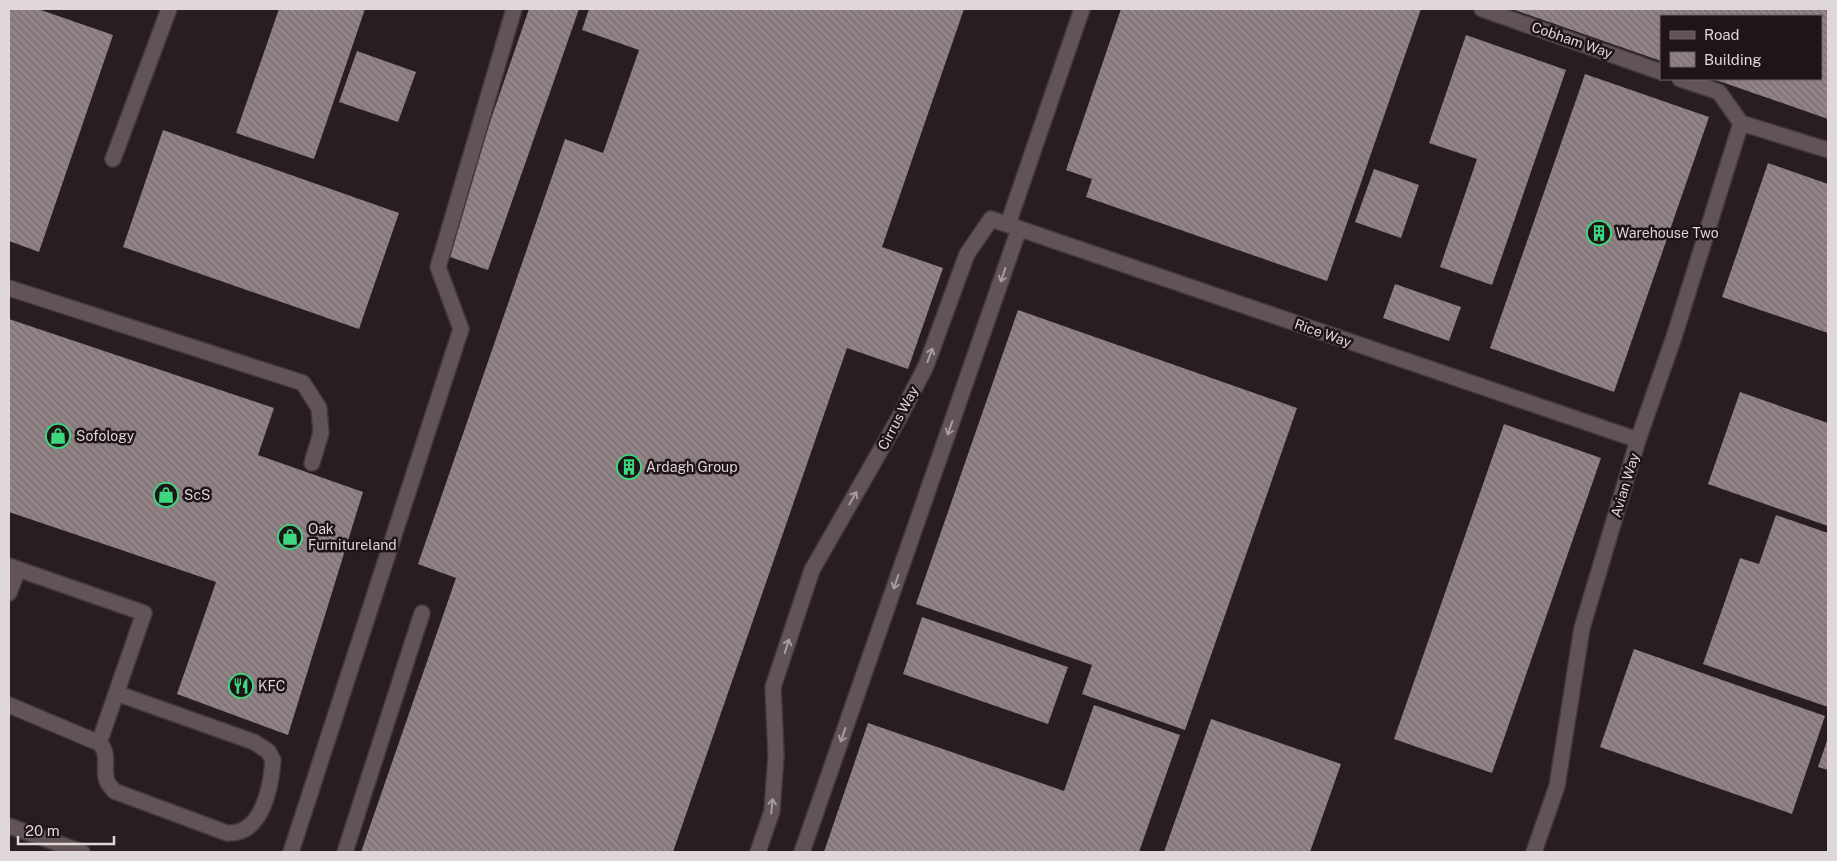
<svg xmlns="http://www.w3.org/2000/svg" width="1837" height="861" viewBox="0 0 1837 861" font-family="'Public Sans',sans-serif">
<defs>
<pattern id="building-back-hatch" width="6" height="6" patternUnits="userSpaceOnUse" patternTransform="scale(1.25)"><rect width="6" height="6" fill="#928386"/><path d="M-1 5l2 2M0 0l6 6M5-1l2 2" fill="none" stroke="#766c6e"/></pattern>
</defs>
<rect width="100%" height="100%" fill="#281d1f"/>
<path fill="url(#building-back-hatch)" d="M9 9H38L113 35 39 252 9 241Z
M279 9H365L314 159 236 133Z
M529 9H579L488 270 444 255Z
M589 9H964L882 247 943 268 908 369 847 348 673 852H361L456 578 418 564 565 139 603 153 639 50 582 30Z
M1121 9H1421L1327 281 1086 197 1092 179 1066 170Z
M1512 9H1828V119L1713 79H1821V16H1661V61Z
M1466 35 1566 70 1492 285 1440 267 1477 159 1429 143Z
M357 51 416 72 398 122 339 102Z
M1585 74 1709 117 1614 392 1490 348Z
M163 130 399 213 359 329 123 247Z
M1768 163 1828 184V333L1722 297Z
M1374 169 1419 185 1401 238 1355 222Z
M1395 284 1461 307 1449 341 1383 318Z
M1018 310 1297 408 1185 730 1082 694 1092 665 916 604Z
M9 319 274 408 258 455 363 492 288 735 177 694 216 582 9 512Z
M1740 392 1828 423V526L1708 484Z
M1504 424 1601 458 1492 773 1394 739Z
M1776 515 1828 533V707L1703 664 1740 558 1759 564Z
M922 617 1068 667 1048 724 903 674Z
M1634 649 1825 716 1792 814 1600 747Z
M1094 705 1180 735 1139 852H824L868 723 1064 791Z
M1211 719 1341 764 1310 852H1164Z
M1828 738V770L1818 767Z"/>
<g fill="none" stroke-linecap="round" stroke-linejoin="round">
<defs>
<path id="service" d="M113 159 169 9
M9 288 303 383 319 408 321 433 312 463
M9 566 144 613 99 743 9 705
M9 593 18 569
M99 743C111 754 102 768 107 781 108 784 112 788 114 791L227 833C262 835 271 788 273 760L268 751 254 742 116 693
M291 852 461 329 438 267 514 9
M345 852 422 613
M802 852 1019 229"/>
<path id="minor" d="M1482 9 1661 72
M1680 79 1719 92 1741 123
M1741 123 1828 150
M1008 224 1082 9
M758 852 772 811 776 755 773 687 812 570 899 418 926 366 967 254 991 219 1638 440
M1534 852 1557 786 1582 628 1638 440 1674 337 1741 123"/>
<path id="tertiary" d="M9 826 82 852"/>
</defs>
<use href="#service" stroke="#42393b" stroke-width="18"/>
<use href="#minor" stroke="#42393b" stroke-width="18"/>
<use href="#tertiary" stroke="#42393b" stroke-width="18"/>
<use href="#service" stroke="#625456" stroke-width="15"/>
<use href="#minor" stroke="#625456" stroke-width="15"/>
<use href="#tertiary" stroke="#625456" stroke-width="15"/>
</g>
<defs><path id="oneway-shaft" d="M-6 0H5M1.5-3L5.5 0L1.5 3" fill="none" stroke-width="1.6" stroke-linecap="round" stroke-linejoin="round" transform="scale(1.25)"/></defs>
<g stroke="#a79c9e">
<use href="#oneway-shaft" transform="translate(1003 275) rotate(109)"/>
<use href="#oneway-shaft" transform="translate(930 355) rotate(-70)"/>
<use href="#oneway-shaft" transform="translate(950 428) rotate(109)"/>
<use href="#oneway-shaft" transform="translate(853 498) rotate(-60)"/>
<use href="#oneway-shaft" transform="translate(896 582) rotate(109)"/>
<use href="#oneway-shaft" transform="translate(787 646) rotate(-72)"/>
<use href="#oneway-shaft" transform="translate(843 735) rotate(109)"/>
<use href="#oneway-shaft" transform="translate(772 806) rotate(-84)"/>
</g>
<defs>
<symbol id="building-ring" viewBox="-11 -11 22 22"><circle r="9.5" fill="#1f1416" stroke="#3cd77e" stroke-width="1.5"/><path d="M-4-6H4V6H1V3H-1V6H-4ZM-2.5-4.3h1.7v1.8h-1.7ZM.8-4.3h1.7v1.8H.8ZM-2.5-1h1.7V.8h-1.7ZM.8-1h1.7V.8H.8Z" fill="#3cd77e"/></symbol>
<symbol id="shop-ring" viewBox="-11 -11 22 22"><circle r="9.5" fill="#1f1416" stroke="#3cd77e" stroke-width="1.5"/><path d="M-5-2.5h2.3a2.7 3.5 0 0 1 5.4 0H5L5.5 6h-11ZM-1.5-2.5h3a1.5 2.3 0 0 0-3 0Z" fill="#3cd77e"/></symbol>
<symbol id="restaurant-ring" viewBox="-11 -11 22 22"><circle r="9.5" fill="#1f1416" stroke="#3cd77e" stroke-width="1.5"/><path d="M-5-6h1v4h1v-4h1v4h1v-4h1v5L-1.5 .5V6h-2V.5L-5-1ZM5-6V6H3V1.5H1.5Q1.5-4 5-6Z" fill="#3cd77e"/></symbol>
</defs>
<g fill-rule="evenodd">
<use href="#building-ring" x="1585" y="219" width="28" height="28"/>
<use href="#shop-ring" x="44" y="422" width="28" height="28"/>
<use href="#building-ring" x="615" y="453" width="28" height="28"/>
<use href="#shop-ring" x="152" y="481" width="28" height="28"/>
<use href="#shop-ring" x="276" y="523" width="28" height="28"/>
<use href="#restaurant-ring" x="227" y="672" width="28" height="28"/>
</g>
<g text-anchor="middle" stroke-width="5" stroke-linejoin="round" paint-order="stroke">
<g font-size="14" fill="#dfd7d8" stroke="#1f1416">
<text transform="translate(1572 40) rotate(19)" y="5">Cobham Way</text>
<text transform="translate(1323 333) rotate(19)" y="5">Rice Way</text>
<text transform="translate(898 418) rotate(-62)" y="5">Cirrus Way</text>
<text transform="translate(1625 485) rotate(-73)" y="5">Avian Way</text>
</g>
<g font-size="14" fill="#dfd7d8" stroke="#1f1416" text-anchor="start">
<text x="1616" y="238">Warehouse Two</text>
<text x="76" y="441">Sofology</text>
<text x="646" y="472">Ardagh Group</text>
<text x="184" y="500">ScS</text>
<text x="308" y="534">Oak<tspan x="308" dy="16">Furnitureland</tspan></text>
<text x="258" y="691">KFC</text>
</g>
</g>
<rect width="1837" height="861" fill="none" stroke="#dfd7d8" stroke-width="20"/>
<rect x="1660" y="15" width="162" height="65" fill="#1f1416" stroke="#6c6264"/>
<rect x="1670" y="31" width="25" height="8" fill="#625456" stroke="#6c6264"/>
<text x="1704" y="40" font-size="15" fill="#dfd7d8">Road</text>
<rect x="1670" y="52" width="25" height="15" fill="url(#building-back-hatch)" stroke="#6c6264"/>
<text x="1704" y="65" font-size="15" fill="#dfd7d8">Building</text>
<path d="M18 836v8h96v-8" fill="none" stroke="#dfd7d8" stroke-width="2.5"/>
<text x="25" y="836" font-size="15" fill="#dfd7d8" stroke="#1f1416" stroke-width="4" paint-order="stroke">20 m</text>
</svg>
